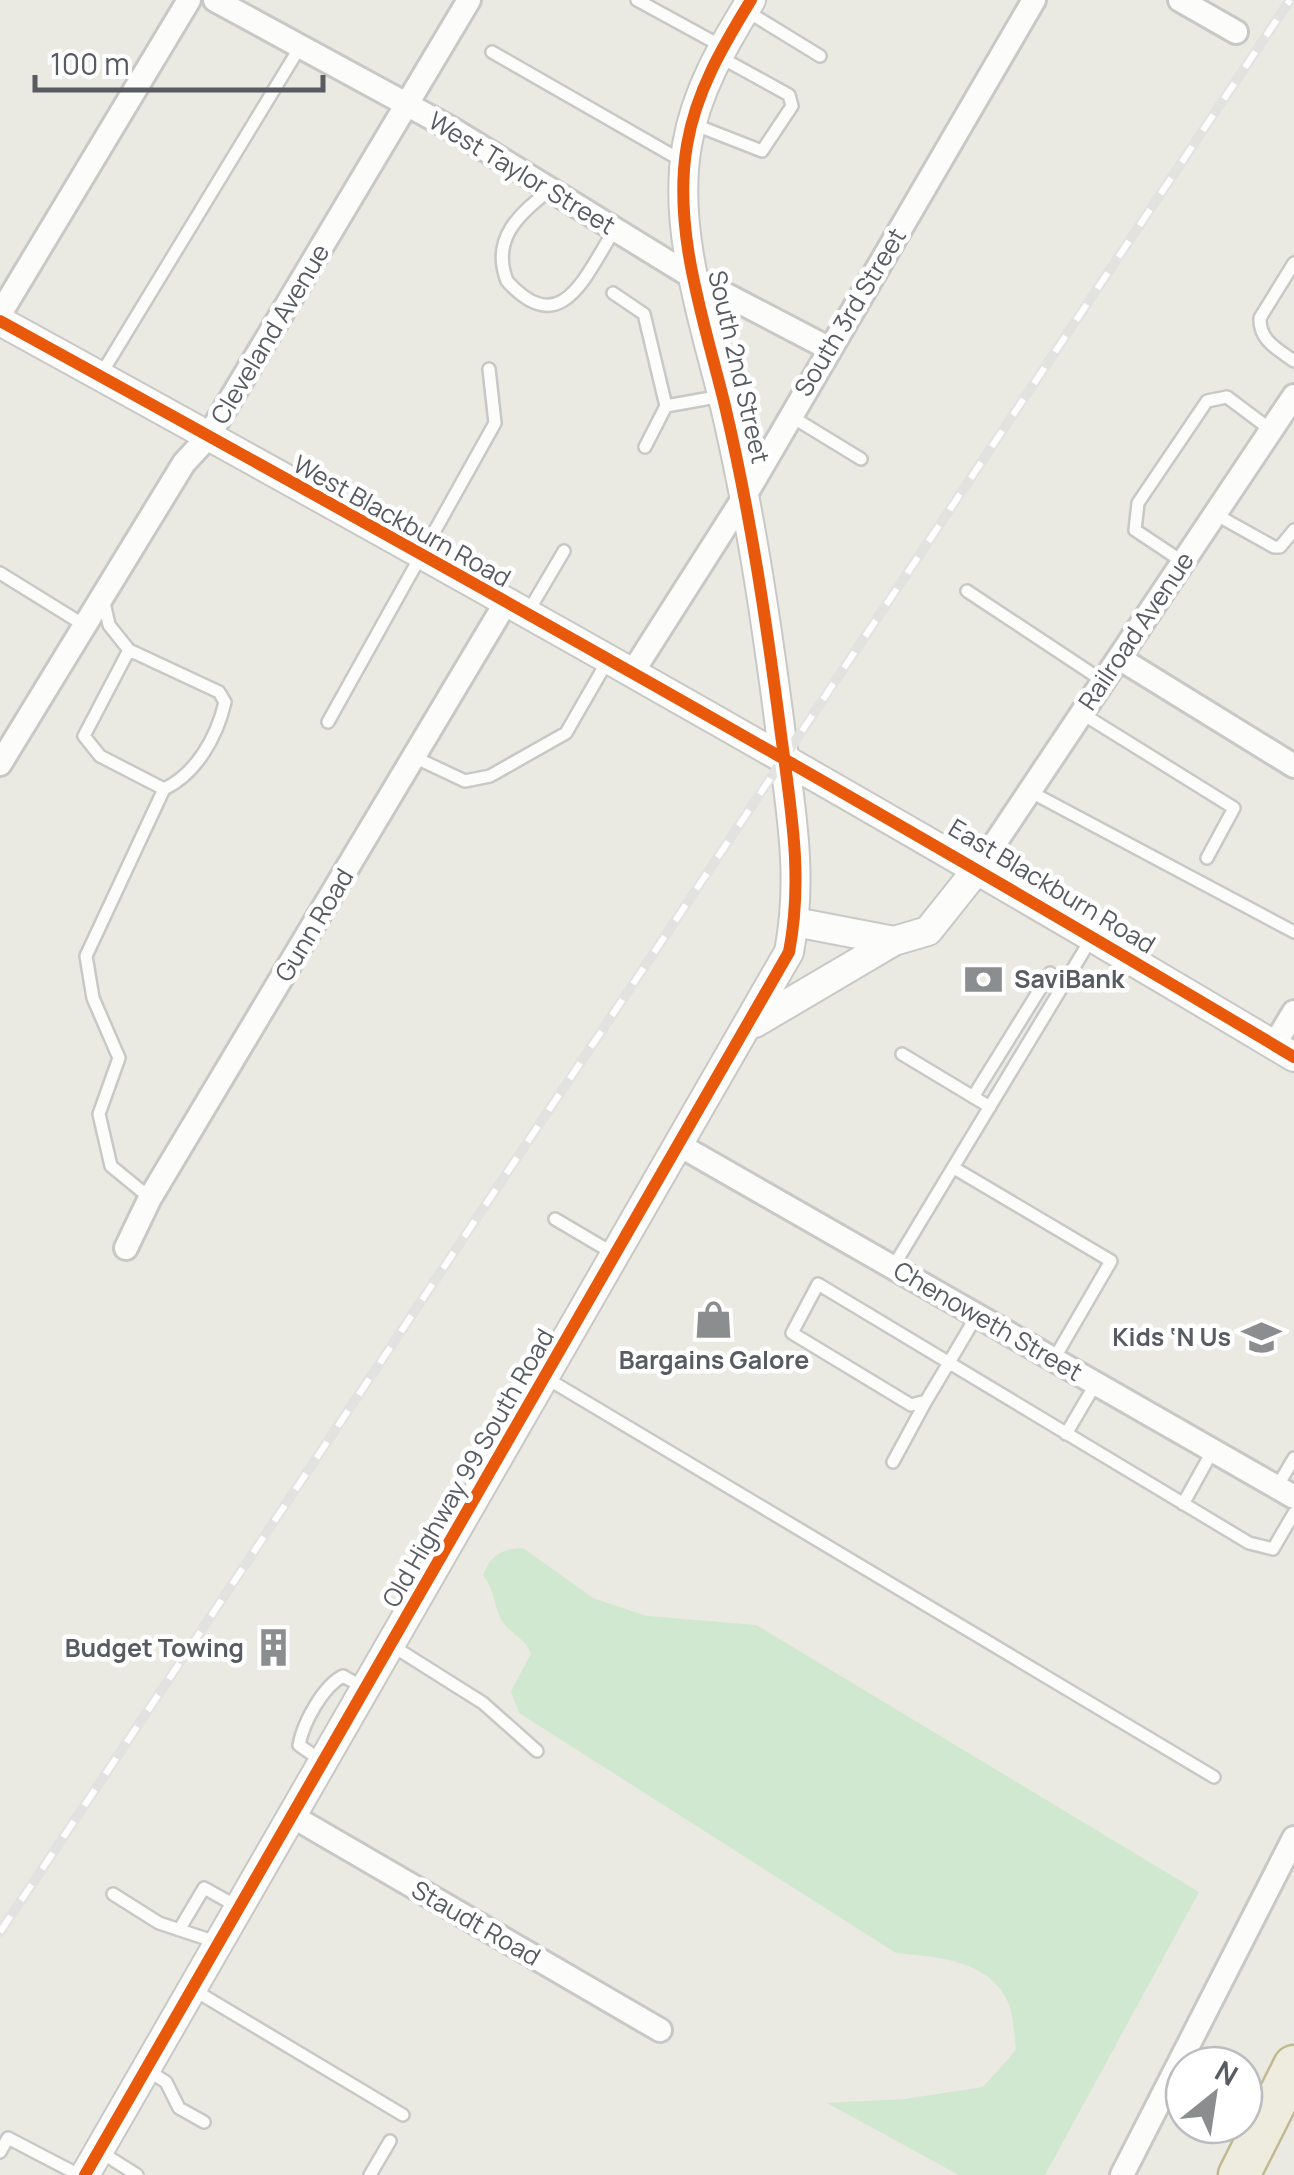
<svg xmlns="http://www.w3.org/2000/svg" width="1294" height="2175" viewBox="0 0 1294 2175" font-family="Manrope,sans-serif">
<rect width="100%" height="100%" fill="#eae9e2"/>
<path fill="#cfe8cf" d="M523 1548 593 1598 647 1616 756 1625 1199 1892 1045 2175H959L827 2103 905 2099 983 2087 1016 2050C1014 2036 1014 2015 1008 2002 989 1959 936 1957 896 1953L519 1713 511 1691 531 1654C526 1638 512 1636 503 1622 494 1608 495 1590 483 1575 492 1554 501 1549 523 1548Z"/>
<g fill="none" stroke-linecap="round" stroke-linejoin="round">
<defs>
<path id="service" d="M637 0 723 47
M745 10 820 56
M492 52 684 162
M693 124 762 151 792 106 789 95 720 57
M552 188C521 213 490 237 507 281 562 342 586 274 615 229
M1294 263 1260 318C1259 340 1277 349 1294 361
M613 293 644 314 666 406
M100 376 300 47
M789 415 861 459
M645 447 666 406 722 396
M1215 514 1274 547H1280L1294 530
M1183 562 1135 530 1138 503 1207 401 1227 397 1271 430
M0 573 84 625
M967 591 1103 681
M103 598 109 625 129 650 84 736 100 756 164 789 86 956 93 998 119 1058 99 1114 111 1166 150 1198
M528 612 564 551
M129 650 219 692 225 702C217 737 196 774 164 789
M1081 713 1234 808 1207 858
M328 722 495 423 489 369
M414 757 465 781 490 776 566 733 608 660
M1029 791 1294 932
M902 1054 990 1107
M973 1097 1050 973
M954 1168 1111 1261 1054 1359
M555 1219 616 1255
M893 1267 1091 939
M977 1315C960 1344 943 1373 926 1401L911 1405 792 1333 818 1284 1249 1543 1273 1549 1294 1513
M546 1378 1214 1777
M1066 1434 1096 1383
M893 1462 926 1401
M1277 1487 1294 1458
M1183 1504 1213 1450
M391 1645 483 1703 537 1751
M323 1762 299 1745C303 1723 323 1686 343 1676L366 1689
M113 1894 159 1923 219 1943
M179 1930 204 1888 240 1908
M194 1990 403 2115
M147 2070 166 2082 179 2108 204 2122
M99 2151 137 2175
M0 2152 8 2138 79 2175
M370 2175 390 2141"/>
<path id="minor" d="M215 0 452 129 694 278 828 348
M1180 0 1236 32
M0 314 189 0
M1119 658 1294 766
M632 673 746 494 1034 0
M0 764 184 463 208 437 469 0
M979 867 1294 396
M1274 1045 1294 1012
M681 1146 1294 1497
M126 1248 150 1198 505 604
M292 1816 660 2030
M1122 2175 1294 1838"/>
<path id="tertiary" d="M0 321C435 560 868 802 1294 1057
M795 922 894 941
M755 1023 894 941 928 931 979 867
M85 2175 789 952C804 875 790 805 780 727 766 619 750 512 725 406 705 323 672 231 687 145 696 91 723 46 751 0"/>
<path id="motorway" d="M1239 2175 1294 2066"/>
</defs>
<use href="#service" stroke="#c8c8c7" stroke-width="16"/>
<use href="#minor" stroke="#c8c8c7" stroke-width="28"/>
<use href="#tertiary" stroke="#c8c8c7" stroke-width="32"/>
<use href="#motorway" stroke="#c1b990" stroke-width="45"/>
<use href="#service" stroke="#fcfcfb" stroke-width="11"/>
<use href="#minor" stroke="#fcfcfb" stroke-width="22"/>
<use href="#tertiary" stroke="#fcfcfb" stroke-width="28"/>
<use href="#motorway" stroke="#eeecdf" stroke-width="40"/>
<defs>
<path id="rail" d="M0 1932 1290 0"/>
</defs>
<use href="#rail" stroke="#e2e2e1" stroke-width="10"/>
<use href="#rail" stroke="#fff" stroke-width="6" stroke-dasharray="19" stroke-linecap="butt"/>
<defs>
<path id="cycleway" d="M0 321C435 560 868 802 1294 1057
M85 2175 789 952C804 875 790 805 780 727 766 619 750 512 725 406 705 323 672 231 687 145 696 91 723 46 751 0"/>
</defs>
<use href="#cycleway" stroke="#fff" stroke-width="19"/>
<use href="#cycleway" stroke="#e8590c" stroke-width="12"/>
</g>
<defs>
<symbol id="bank-bare" viewBox="-9 -9 18 18"><path d="M-6-4H6V4H-6ZM0-2.3a2.3 2.3 0 1 0 0 4.6a2.3 2.3 0 1 0 0-4.6Z" fill="#8b8d8f" stroke="#fff" stroke-width="2.5" paint-order="stroke"/></symbol>
<symbol id="shop-bare" viewBox="-9 -9 18 18"><path d="M-5-2.5h2.3a2.7 3.5 0 0 1 5.4 0H5L5.5 6h-11ZM-1.5-2.5h3a1.5 2.3 0 0 0-3 0Z" fill="#8b8d8f" stroke="#fff" stroke-width="2.5" paint-order="stroke"/></symbol>
<symbol id="school-bare" viewBox="-9 -9 18 18"><path d="M0-5L7-2L0 1L-7-2ZM-4 1L0 2.5L4 1V4Q0 6-4 4Z" fill="#8b8d8f" stroke="#fff" stroke-width="2.5" paint-order="stroke"/></symbol>
<symbol id="building-bare" viewBox="-9 -9 18 18"><path d="M-4-6H4V6H1V3H-1V6H-4ZM-2.5-4.3h1.7v1.8h-1.7ZM.8-4.3h1.7v1.8H.8ZM-2.5-1h1.7V.8h-1.7ZM.8-1h1.7V.8H.8Z" fill="#8b8d8f" stroke="#fff" stroke-width="2.5" paint-order="stroke"/></symbol>
</defs>
<g fill-rule="evenodd">
<use href="#bank-bare" x="956" y="952" width="55" height="55"/>
<use href="#shop-bare" x="686" y="1292" width="55" height="55"/>
<use href="#school-bare" x="1234" y="1310" width="55" height="55"/>
<use href="#building-bare" x="246" y="1620" width="55" height="55"/>
</g>
<g text-anchor="middle" stroke-width="9" stroke-linejoin="round" paint-order="stroke">
<g font-size="25" fill="#585b62" stroke="#fff">
<text transform="translate(522 173) rotate(31)" y="9">West Taylor Street</text>
<text transform="translate(850 312) rotate(-59)" y="9">South 3rd Street</text>
<text transform="translate(270 334) rotate(-59)" y="9">Cleveland Avenue</text>
<text transform="translate(739 367) rotate(77)" y="9">South 2nd Street</text>
<text transform="translate(402 521) rotate(29)" y="9">West Blackburn Road</text>
<text transform="translate(1136 631) rotate(-56)" y="9">Railroad Avenue</text>
<text transform="translate(1052 886) rotate(31)" y="9">East Blackburn Road</text>
<text transform="translate(314 925) rotate(-59)" y="9">Gunn Road</text>
<text transform="translate(988 1321) rotate(30)" y="9">Chenoweth Street</text>
<text transform="translate(468 1468) rotate(-60)" y="9">Old Highway 99 South Road</text>
<text transform="translate(476 1923) rotate(30)" y="9">Staudt Road</text>
</g>
<g font-size="25" font-weight="bold" fill="#585b62" stroke="#fff" text-anchor="end">
<text x="1014" y="988" text-anchor="start">SaviBank</text>
<text x="1231" y="1346">Kids ‘N Us</text>
<text x="714" y="1369" text-anchor="middle">Bargains Galore</text>
<text x="244" y="1657">Budget Towing</text>
</g>
</g>
<g transform="translate(1214 2095) rotate(30)"><circle r="48" fill="#ffffff" stroke="#bcbdc0" stroke-width="2.5"/>
<path d="M0-8L18 38L0 25L-18 38Z" fill="#8b8d8f"/>
<text y="-15" font-size="28" font-weight="bold" text-anchor="middle" fill="#585b62">N</text>
</g>
<path d="M35 75v15h288v-15" fill="none" stroke="#585b62" stroke-width="5"/>
<text x="50" y="75" font-size="30" fill="#585b62" stroke="#ffffff" stroke-width="8" paint-order="stroke">100 m</text>
</svg>
